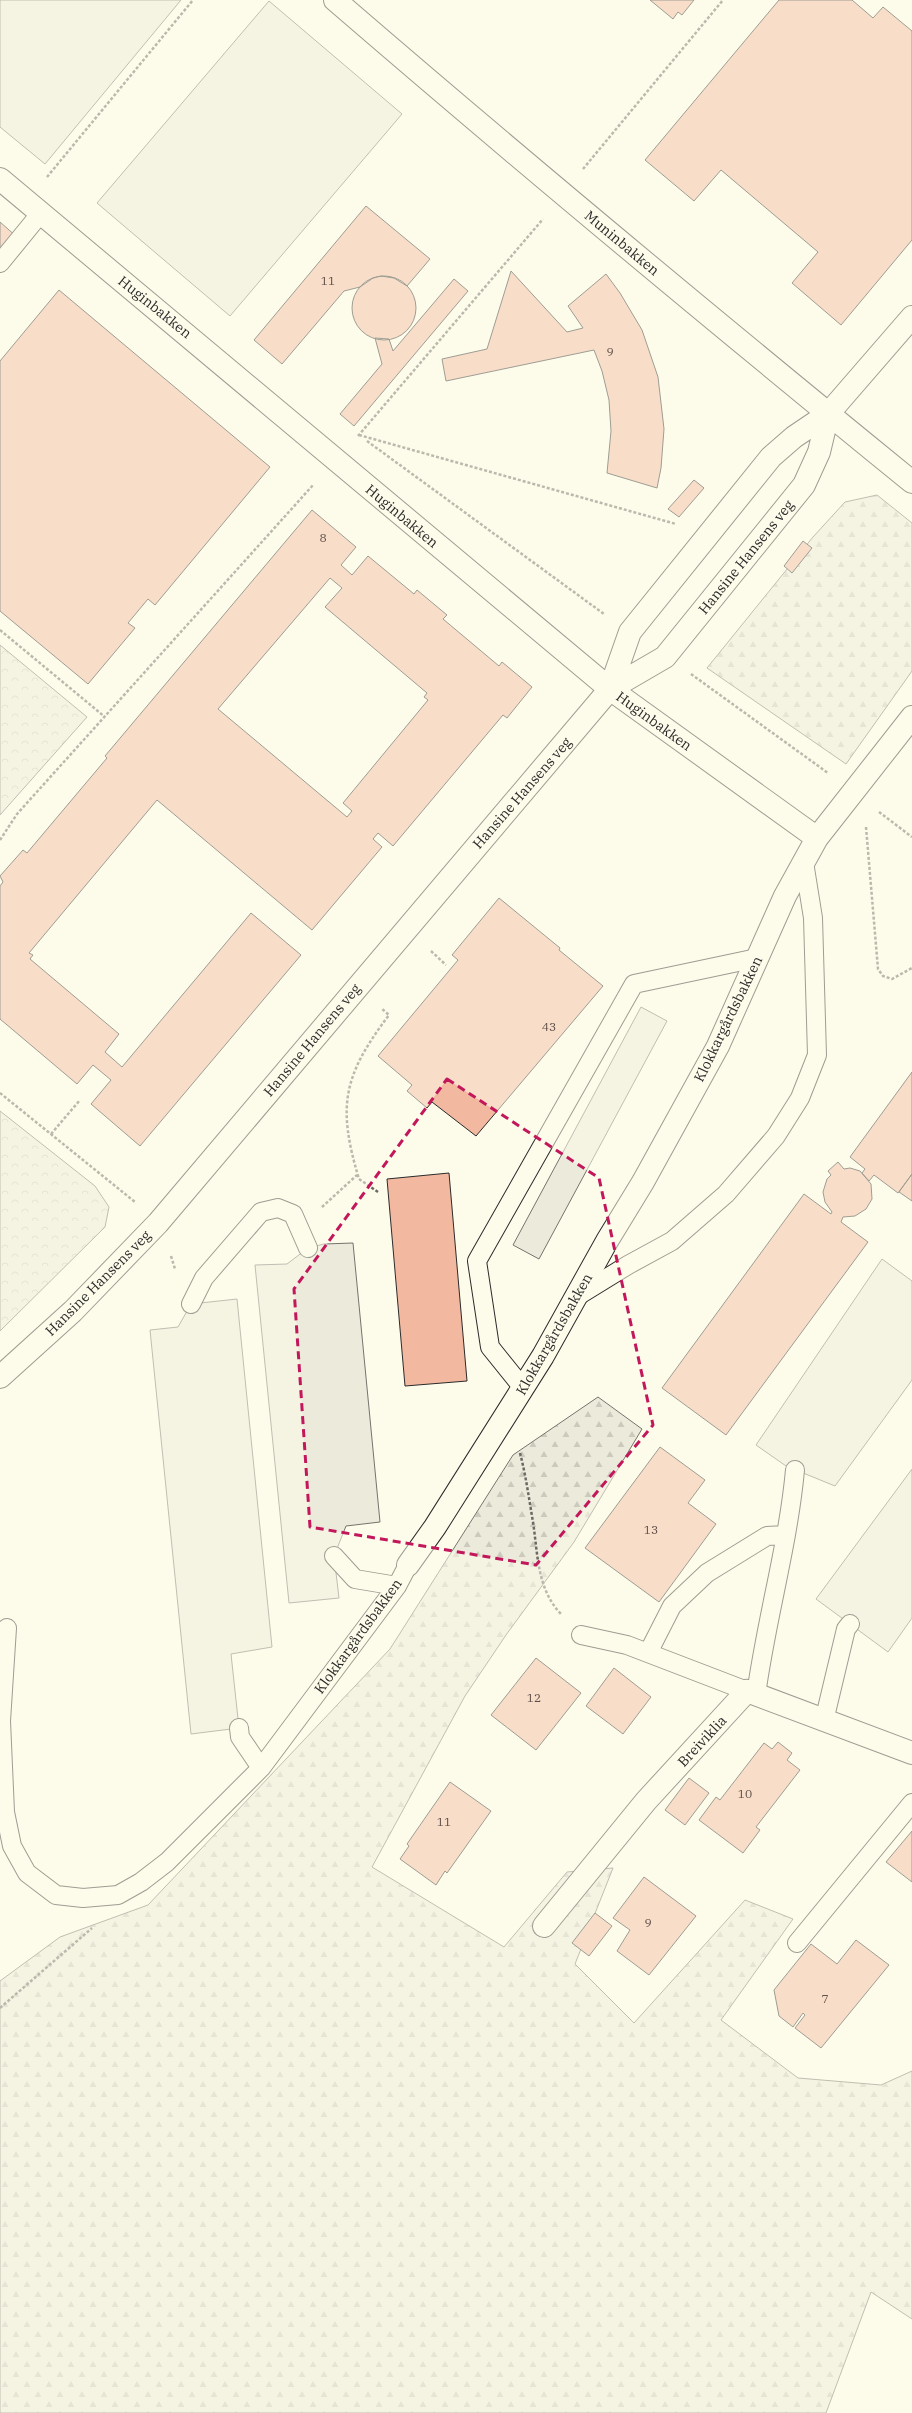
<svg xmlns="http://www.w3.org/2000/svg" width="912" height="2413" viewBox="0 0 912 2413" font-family="'IBM Plex Serif',serif">
<defs>
<pattern id="forest-firs" width="22" height="20" patternUnits="userSpaceOnUse"><rect width="22" height="20" fill="#ecebdb"/><path d="M5 1l3.5 6h-7zM16 11l3.5 6h-7z" fill="#cbcabc"/></pattern>
<pattern id="park-crowns" width="20" height="18" patternUnits="userSpaceOnUse"><rect width="20" height="18" fill="#ecebdb"/><path d="M2 6a3 3 0 1 1 6 0M12 15a3 3 0 1 1 6 0" fill="none" stroke="#cbcabc"/></pattern>
</defs>
<rect width="100%" height="100%" fill="#fdfbea"/>
<path fill="url(#forest-firs)" stroke="#74746e" d="M877 495 912 523V671L846 764 707 668 813 537 845 502Z
M598 1397 642 1429 574 1542 506 1635 465 1696 372 1867 504 1947 567 1872 613 1868 575 1964 634 2023 745 1900 793 1919 721 2020 798 2078 881 2085 912 2071V2319L871 2292 826 2413H0V1981L60 1937 148 1905 390 1649 513 1455Z"/>
<path fill="url(#park-crowns)" stroke="#74746e" d="M0 645 87 717 0 815Z
M0 1111 95 1186 109 1207 105 1227 0 1331Z"/>
<path fill="#eceadb" stroke="#74746e" d="M0 0H181L45 164 0 127Z
M269 1 402 114 230 316 97 203Z
M641 1007 667 1021 539 1259 513 1245Z
M353 1243 380 1522 346 1526 334 1556 339 1598 289 1603 255 1265 287 1264 308 1248 324 1244Z
M882 1259 912 1281V1380L835 1486 786 1466 756 1445Z
M237 1299 272 1647 231 1654 239 1728 191 1734 150 1330 178 1327 191 1304Z
M912 1469V1618L888 1652 816 1599Z"/>
<path fill="#f2b8a0" stroke="#2b2b2b" fill-rule="evenodd" d="M650 0H694L682 15 678 12 673 19Z
M779 0H852L873 18 883 7 912 31V240L841 325 792 283 818 252 721 170 694 201 645 160Z
M366 206 430 259 407 286 394 278 381 276 373 278 360 287 344 291 282 364 254 340Z
M0 222 17 237 0 256Z
M511 271 567 332 583 328 568 306 606 274 620 293 642 330 658 377 664 429 661 468 657 488 607 473 611 431 609 400 602 371 594 350 446 381 442 359 487 349Z
M352 308a32 32 0 1 1 64 0a32 32 0 1 1-64 0Z
M454 279 468 291 354 426 340 414 382 364 375 338 389 339 393 351Z
M59 290 270 467 155 605 148 599 128 623 135 628 88 684 0 611V361Z
M694 480 704 488 679 517 668 509Z
M312 510 356 547 341 565 352 575 368 556 414 594 417 590 447 615 443 619 499 666 502 662 532 687 507 718 503 715 393 846 378 833 373 839 382 847 312 930 157 800 29 953 33 955 30 959 119 1034 105 1052 122 1067 251 913 301 955 140 1146 91 1104 111 1080 93 1065 77 1084 0 1019V886L3 882 0 876 23 850 27 853 107 758 105 756ZM330 578 342 588 325 607 427 693 424 697 428 700 343 803 352 811 347 817 218 709Z
M803 541 812 548 792 573 784 566Z
M499 898 560 948 559 950 603 986 476 1136 432 1102 427 1108 407 1091 412 1085 378 1056 458 960 452 955Z
M912 1072V1174L898 1193 874 1175 869 1181 862 1173 865 1169 850 1157Z
M838 1162 844 1169 850 1168 860 1171 871 1184 872 1199 866 1209 855 1216 843 1217 841 1222 868 1242 726 1435 662 1388 804 1194 831 1214 832 1212 825 1202 823 1192 827 1179 831 1175 828 1171Z
M449 1173 467 1381 405 1386 387 1179Z
M912 1174V1201L899 1192Z
M660 1447 705 1480 688 1503 716 1524 659 1602 585 1548Z
M536 1658 581 1693 536 1750 491 1715Z
M614 1668 651 1697 623 1734 586 1706Z
M778 1742 792 1753 787 1760 800 1770 756 1827 760 1830 743 1853 699 1820 716 1797 720 1800 764 1743 772 1749Z
M689 1778 709 1793 685 1825 665 1810Z
M450 1782 491 1811 447 1873 445 1871 436 1885 400 1859 409 1846 407 1844Z
M912 1831V1882L886 1862Z
M644 1877 696 1916 649 1975 617 1951 630 1930 613 1918Z
M595 1913 612 1926 589 1956 572 1943Z
M856 1940 889 1965 821 2048 795 2028 805 2015 803 2013 793 2027 779 2016 774 1990 811 1944 837 1964Z"/>
<g fill="none" stroke-linecap="round" stroke-linejoin="round">
<defs>
<path id="lane" d="M0 263 40 214
M576 1297 628 1265 672 1241 726 1194 776 1136 800 1098 817 1055 813 918 804 862
M191 1304 204 1278 261 1212 278 1208 293 1214 308 1248
M523 1388 490 1347 477 1261 634 984 757 958
M334 1556 355 1579 397 1586
M7 1628 1 1721 5 1812 12 1846 27 1873 56 1895 83 1898 118 1895 141 1882 167 1862 261 1768 397 1586 408 1565
M581 1635 627 1645 747 1691
M648 1653 672 1606 707 1573 767 1536 785 1535
M756 1695C766 1620 788 1546 795 1470
M824 1721 846 1629 850 1624
M239 1728 240 1737 261 1768
M797 1943 912 1803"/>
<path id="street" d="M335 0C525 164 718 324 912 482
M0 179 610 689 817 838
M610 689 630 632 771 457 794 437 828 414 912 317
M0 1377 73 1311 158 1223 610 689 665 657 804 485 819 452 828 414
M408 1565 435 1527 543 1356 607 1241 643 1182 718 1046 785 896 817 838 912 717
M544 1926 646 1801 747 1691 912 1753"/>
</defs>
<use href="#lane" stroke="#2b2b2b" stroke-width="20"/>
<use href="#street" stroke="#2b2b2b" stroke-width="24"/>
<path stroke="#6a6964" stroke-width="2.5" stroke-dasharray="3 2" stroke-linecap="butt" d="M583 169 723 0
M47 177 193 0
M359 435 676 524
M358 436 543 219
M367 441 604 614
M0 630 105 717
M691 674 828 773
M879 812 912 837
M866 827 878 969 883 976 892 979 912 968
M0 840 17 814 314 484
M431 951 446 965
M0 1093 135 1202
M51 1134 80 1100
M378 1192 359 1179C337 1106 343 1076 389 1015L381 1008
M322 1207 357 1175
M171 1256 175 1269
M520 1453C526 1476 529 1499 533 1522 538 1555 537 1589 561 1614
M0 2008 92 1928"/>
<use href="#lane" stroke="#fdfbea" stroke-width="18"/>
<use href="#street" stroke="#fdfbea" stroke-width="22"/>
</g>
<path d="M0 0H912V2413H0ZM447 1079 599 1178 653 1425 536 1565 310 1527 294 1289Z" fill="#fdfbea" fill-opacity=".55" fill-rule="evenodd"/>
<path fill="none" stroke="#c2185b" stroke-width="3" stroke-dasharray="8 5" stroke-linejoin="round" d="M447 1079 599 1178 653 1425 536 1565 310 1527 294 1289Z"/>
<g text-anchor="middle" stroke-width="3" stroke-linejoin="round" paint-order="stroke">
<g font-size="12" fill="#5d4e48">
<text x="328" y="285">11</text>
<text x="610" y="356">9</text>
<text x="323" y="542">8</text>
<text x="549" y="1031">43</text>
<text x="651" y="1534">13</text>
<text x="534" y="1702">12</text>
<text x="745" y="1798">10</text>
<text x="444" y="1826">11</text>
<text x="648" y="1927">9</text>
<text x="825" y="2003">7</text>
</g>
<g font-size="14" fill="#2b2b2b" stroke="#fdfbea">
<text transform="translate(622 243) rotate(40)" y="5">Muninbakken</text>
<text transform="translate(155 307) rotate(39)" y="5">Huginbakken</text>
<text transform="translate(402 516) rotate(40)" y="5">Huginbakken</text>
<text transform="translate(746 557) rotate(-51)" y="5">Hansine Hansens veg</text>
<text transform="translate(654 721) rotate(36)" y="5">Huginbakken</text>
<text transform="translate(522 793) rotate(-49)" y="5">Hansine Hansens veg</text>
<text transform="translate(728 1019) rotate(-64)" y="5">Klokkargårdsbakken</text>
<text transform="translate(312 1040) rotate(-50)" y="5">Hansine Hansens veg</text>
<text transform="translate(98 1283) rotate(-45)" y="5">Hansine Hansens veg</text>
<text transform="translate(554 1334) rotate(-60)" y="5">Klokkargårdsbakken</text>
<text transform="translate(358 1636) rotate(-54)" y="5">Klokkargårdsbakken</text>
<text transform="translate(702 1741) rotate(-47)" y="5">Breiviklia</text>
</g>
</g>
</svg>
